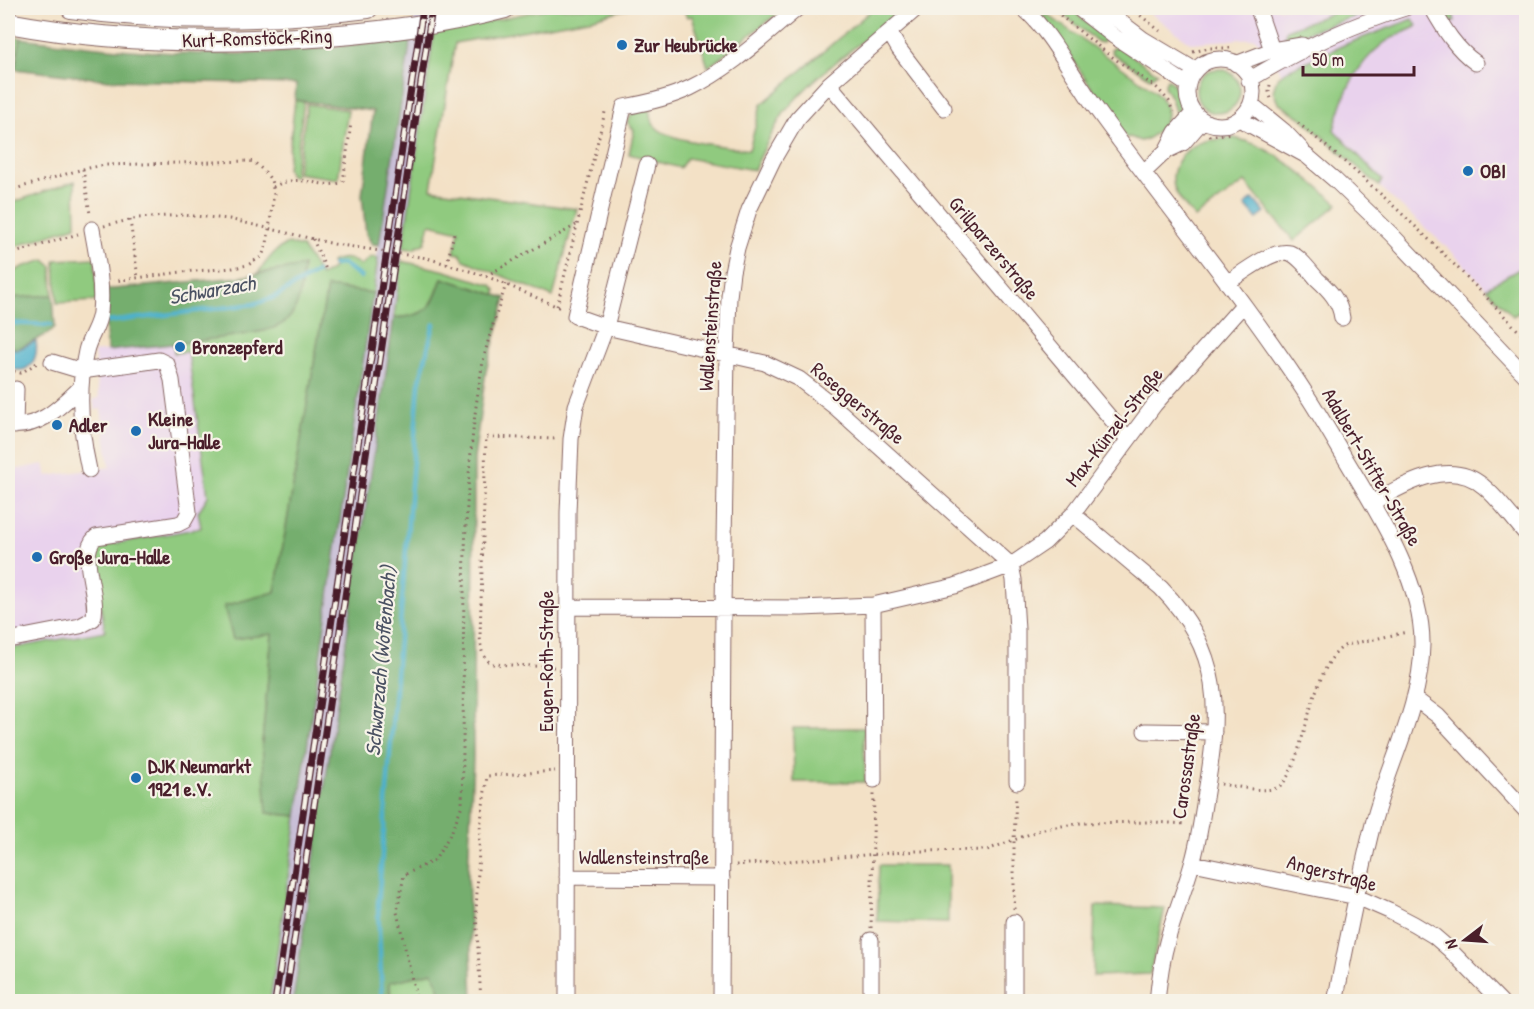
<svg xmlns="http://www.w3.org/2000/svg" width="1534" height="1009" viewBox="0 0 1534 1009" font-family="'Patrick Hand',sans-serif">
<rect width="100%" height="100%" fill="#f7f3e8"/>
<filter id="ink" filterUnits="userSpaceOnUse"><feTurbulence type="fractalNoise" baseFrequency=".0167" numOctaves="2"/><feDisplacementMap in="SourceGraphic" scale="12" xChannelSelector="R" yChannelSelector="G"/><feConvolveMatrix kernelMatrix="1 2 1 2 8 2 1 2 1" color-interpolation-filters="sRGB"/></filter>
<filter id="wash" filterUnits="userSpaceOnUse"><feTurbulence type="fractalNoise" baseFrequency=".008" numOctaves="4" result="noise"/><feDisplacementMap in="SourceGraphic" scale="24" xChannelSelector="R" yChannelSelector="G"/><feGaussianBlur stdDeviation="1.35" result="paint"/><feColorMatrix in="noise" values="0 0 0 0 0 0 0 0 0 0 0 0 0 0 0 0 0 1.4 0 .05"/><feComposite in="paint" operator="in"/></filter>
<g filter="url(#wash)">
<rect width="100%" height="100%" fill="#f3e1c6"/>
<path fill="#e9d2ed" d="M1143 8H1526V308L1513 316 1451 251 1322 136 1300 117 1278 103 1273 91 1277 78 1281 74 1279 69 1255 38 1191 43Z
M173 343 174 353 188 351 208 496 199 512 201 528 102 546 96 579 105 631 8 649V471L44 464 47 476 110 467 101 409 95 410 93 400 99 398 94 352Z"/>
<path fill="#c9bfd7" d="M416 8H437L350 621 293 1001 270 1002 379 243Z"/>
<path fill="#90ca7f" stroke="#6d7455" stroke-width="1.5" d="M550 8H629L594 18 455 43 431 189 577 209 553 297 464 260 460 254 454 253 459 231 430 224 425 243 413 249 403 248 434 33Z
M683 8H785L708 67 692 16 687 17Z
M874 8H905C868 38 812 76 784 113 772 131 763 151 754 170L687 158 680 168 629 154 634 130 627 122 634 111 649 107C650 115 650 122 657 128 671 142 728 146 749 150L761 105Z
M1038 8 1155 91C1166 103 1173 115 1160 129 1154 135 1148 140 1140 141L1130 137 1127 138 1122 133Z
M1055 8H1070L1105 39 1102 43 1098 42Z
M1345 8H1356L1359 15 1284 40 1286 30Z
M1445 8H1470L1453 12 1455 22H1452L1447 17Z
M1413 19 1417 26C1407 32 1393 36 1384 43 1354 66 1343 95 1334 130L1382 180 1379 186 1300 117 1278 103 1273 91 1277 78 1288 70 1346 44Z
M8 35 21 38 18 53 8 51Z
M1116 45 1157 73 1150 78 1113 54 1111 50Z
M1196 91a22 22 0 1 1 44 0a22 22 0 1 1-44 0Z
M1167 79C1180 86 1183 107 1177 119L1171 98 1164 87Z
M295 100 304 102 294 177 289 174 287 168Z
M307 104 348 110 338 179 297 173Z
M1234 138C1273 145 1308 179 1338 204L1294 241 1245 182 1195 218C1189 211 1183 204 1178 196 1164 173 1182 147 1206 141 1215 139 1225 139 1234 138Z
M75 181 76 226 8 249V204Z
M289 244 302 247 321 276 333 269 331 262C343 257 349 257 361 265L371 257 378 258 373 293 327 288 275 592 224 606 233 639 272 634 262 743 268 813 297 816 270 1001 8 1002V649L105 631 93 561 96 552 102 546 201 528 198 512 208 496 188 352 174 353 173 343 264 331 303 267 258 273C266 263 275 247 289 244Z
M95 258 97 301 57 303 55 260Z
M45 260 52 266 53 295 8 298V276L22 267Z
M401 261 442 270 492 285 496 290V295L442 278C431 310 427 315 394 318Z
M1526 265V308L1513 316 1486 288Z
M793 728H864L865 782H794Z
M879 865H948V923L877 921Z
M1095 906 1165 908 1150 974 1093 976Z
M433 972 444 1001H391L390 982Z"/>
<path fill="#74ae6e" stroke="#5f664c" stroke-width="1.5" d="M21 38C91 47 163 55 234 54 294 53 352 45 411 38L379 245 372 244 366 234 362 195 373 111 295 100 296 84 109 80 15 69Z
M303 266C301 284 301 306 288 319 282 326 272 329 263 331 214 341 157 345 107 351L104 290 240 277Z
M442 278 506 298 486 371 474 459 473 759 468 875 473 1001H444L433 972 390 982V1001H293L394 318C427 315 432 310 442 278Z
M327 287 373 293 297 816 267 813 262 743 272 634 233 639 224 606 275 592Z
M53 295 55 327 48 334 17 349 8 345V298Z"/>
<path fill="#4db1cc" stroke="#4c687c" stroke-width="1.5" d="M1253 199 1265 213 1257 219 1245 205Z
M36 341C39 360 27 378 8 366V347L17 350Z"/>
<g fill="none" stroke-linecap="round" stroke-linejoin="round">
<path stroke="#4db1cc" stroke-width="4.5" d="M333 265 343 264 361 277
M107 322 254 304 275 297 317 272
M8 323 51 325
M382 1002 378 905 419 384 434 324"/>
</g>
</g>
<g filter="url(#ink)">
<g fill="none" stroke-linecap="round" stroke-linejoin="round">
<defs>
<path id="minor" d="M798 8C764 36 731 68 690 88 669 98 647 103 624 107L575 316 606 327 765 363 799 379 835 407 1011 565 1014 580 1017 630V782
M1023 8C1049 31 1064 61 1083 89 1094 107 1107 123 1119 140 1183 226 1252 310 1310 400 1324 422 1337 445 1351 468 1381 518 1423 585 1422 645 1421 707 1388 765 1373 824 1358 883 1347 943 1335 1002
M1078 8 1115 37 1188 85
M1102 8 1143 39 1195 70
M1432 8C1444 29 1456 49 1476 63
M1259 12 1272 50
M889 32 899 49 944 108
M1187 92a33 33 0 1 1 66 0a33 33 0 1 1-66 0Z
M1236 64 1272 50 1302 45
M1249 80C1300 49 1348 26 1405 8
M829 84 1128 439
M1251 104 1284 131 1302 150
M1239 119 1307 156 1335 180 1391 234 1526 376
M1166 151 1176 132 1194 112
M1144 172 1166 151 1183 143 1203 120
M1227 283C1241 274 1273 248 1290 253 1300 257 1310 271 1317 279 1329 290 1340 301 1342 318
M8 425C39 429 59 408 80 388
M15 426 16 389
M89 470C80 430 77 391 86 351 89 337 99 326 100 312 103 284 97 257 92 229
M1372 503C1403 485 1450 457 1483 486 1499 499 1512 518 1526 534
M1073 514 1161 588C1223 652 1220 710 1206 792 1202 816 1199 841 1192 864 1185 889 1175 913 1168 938 1162 959 1159 980 1157 1002
M873 605 874 780
M568 607 802 608 873 605 955 586 1011 565 1045 542 1073 514 1155 404 1243 305
M8 640 80 626 93 619C101 597 76 555 96 537L178 524 184 521 189 512 172 380 167 364 159 360 82 371 52 362
M1414 698 1438 716 1526 811
M1145 731 1214 732
M1193 863 1357 897 1389 911 1414 924 1434 936 1449 949 1501 1002
M567 877 722 878
M567 1002 568 513 571 439 576 406 606 327 647 165
M721 1002 723 606 727 353 729 297 732 272 737 248 749 210 773 160 797 119 829 84 917 8
M871 1002V940
M1014 1002V922"/>
<path id="major" d="M71 8C169 22 270 20 368 8
M8 23C104 41 200 44 298 38 368 34 437 26 505 8"/>
</defs>
<use href="#minor" stroke="#856361" stroke-width="17"/>
<use href="#major" stroke="#856361" stroke-width="22"/>
<path stroke="#856361" stroke-width="3" stroke-dasharray="1.5 4.5" stroke-linecap="butt" d="M1051 8 1108 54 1157 88 1169 101 1173 112
M1131 8 1160 31
M1193 52 1209 48H1234
M1270 85 1269 92 1272 102
M1298 123C1380 189 1455 263 1526 339
M1209 136 1232 133
M83 169 90 214
M273 187C302 171 320 191 343 182L351 123
M8 191 83 169 105 165 249 161 254 162 266 173 271 180 274 193 267 244 262 256 248 265 233 268 182 272 114 281
M130 220 138 278
M104 226 138 218 182 215 229 219 334 244 427 258 486 276 563 309
M313 239 327 272
M8 255 78 234
M447 264 454 233
M486 276 578 224
M557 306 605 112H607
M8 370 21 373 37 363
M554 667 492 664C481 657 481 648 480 636L486 437 558 439
M1221 784C1235 786 1263 793 1276 788 1304 778 1308 664 1346 645L1407 632
M736 865 917 851 987 850 1043 829 1081 823 1153 822 1186 824
M1014 909V841L1016 796
M871 928 874 794
M417 1002 397 912 404 875 435 860 452 831 462 805C466 660 457 512 482 367 487 339 498 311 506 284
M481 1002 476 913 480 828 487 776 555 771"/>
<use href="#minor" stroke="#fff" stroke-width="15"/>
<use href="#major" stroke="#fff" stroke-width="20"/>
<defs>
<path id="rail" d="M275 1002 423 8
M285 1002 432 8"/>
</defs>
<use href="#rail" stroke="#4a1f2b" stroke-width="7"/>
<use href="#rail" stroke="#f7f3e8" stroke-width="4.5" stroke-dasharray="14" stroke-linecap="butt"/>
</g>
</g>
<g fill="#1f6fb2" stroke="#f7f3e8" stroke-width="2">
<circle cx="622" cy="45" r="6"/>
<circle cx="1468" cy="171" r="6"/>
<circle cx="180" cy="347" r="6"/>
<circle cx="57" cy="425" r="6"/>
<circle cx="136" cy="431" r="6"/>
<circle cx="37" cy="557" r="6"/>
<circle cx="136" cy="778" r="6"/>
</g>
<g text-anchor="middle" stroke-width="4.5" stroke-linejoin="round" paint-order="stroke">
<g font-size="20" fill="#4a1f2b" stroke="#f7f3e8">
<text transform="translate(257 38) rotate(-2)" y="7">Kurt-Romstöck-Ring</text>
<text transform="translate(994 248) rotate(50)" y="7">Grillparzerstraße</text>
<text transform="translate(710 326) rotate(-86)" y="7">Wallensteinstraße</text>
<text transform="translate(858 403) rotate(40)" y="7">Roseggerstraße</text>
<text transform="translate(1114 427) rotate(-52)" y="7">Max-Künzel-Straße</text>
<text transform="translate(1372 467) rotate(60)" y="7">Adalbert-Stifter-Straße</text>
<text transform="translate(546 661) rotate(-90)" y="7">Eugen-Roth-Straße</text>
<text transform="translate(1186 766) rotate(-82)" y="7">Carossastraße</text>
<text x="644" y="864">Wallensteinstraße</text>
<text transform="translate(1332 873) rotate(15)" y="7">Angerstraße</text>
</g>
<g font-size="20" font-weight="bold" fill="#4a1f2b" stroke="#f7f3e8" text-anchor="start">
<text x="634" y="52">Zur Heubrücke</text>
<text x="1480" y="178">OBI</text>
<text x="192" y="354">Bronzepferd</text>
<text x="148" y="426">Kleine<tspan x="148" dy="23">Jura-Halle</tspan></text>
<text x="69" y="432">Adler</text>
<text x="49" y="564">Große Jura-Halle</text>
<text x="148" y="773">DJK Neumarkt<tspan x="148" dy="23">1921 e.V.</tspan></text>
</g>
<g font-size="21" font-style="italic" fill="#4b5263" stroke="#f7f3e8">
<text transform="translate(212 290) rotate(-10)" y="7">Schwarzach</text>
<text transform="translate(381 661) rotate(-85)" y="7">Schwarzach (Woffenbach)</text>
</g>
</g>
<rect width="1534" height="1009" fill="none" stroke="#f7f3e8" stroke-width="30"/>
<g transform="translate(1465 940) rotate(253)" stroke="#f7f3e8" stroke-width="4.5" paint-order="stroke">
<path d="M0-4.5L10 22L0 15L-10 22Z" fill="#4a1f2b"/>
<text y="-9" font-size="16" font-weight="bold" text-anchor="middle" fill="#4a1f2b">N</text>
</g>
<path d="M1303 66v9h111v-9" fill="none" stroke="#4a1f2b" stroke-width="3"/>
<text x="1312" y="66" font-size="18" fill="#4a1f2b" stroke="#f7f3e8" stroke-width="4.5" paint-order="stroke">50 m</text>
</svg>
